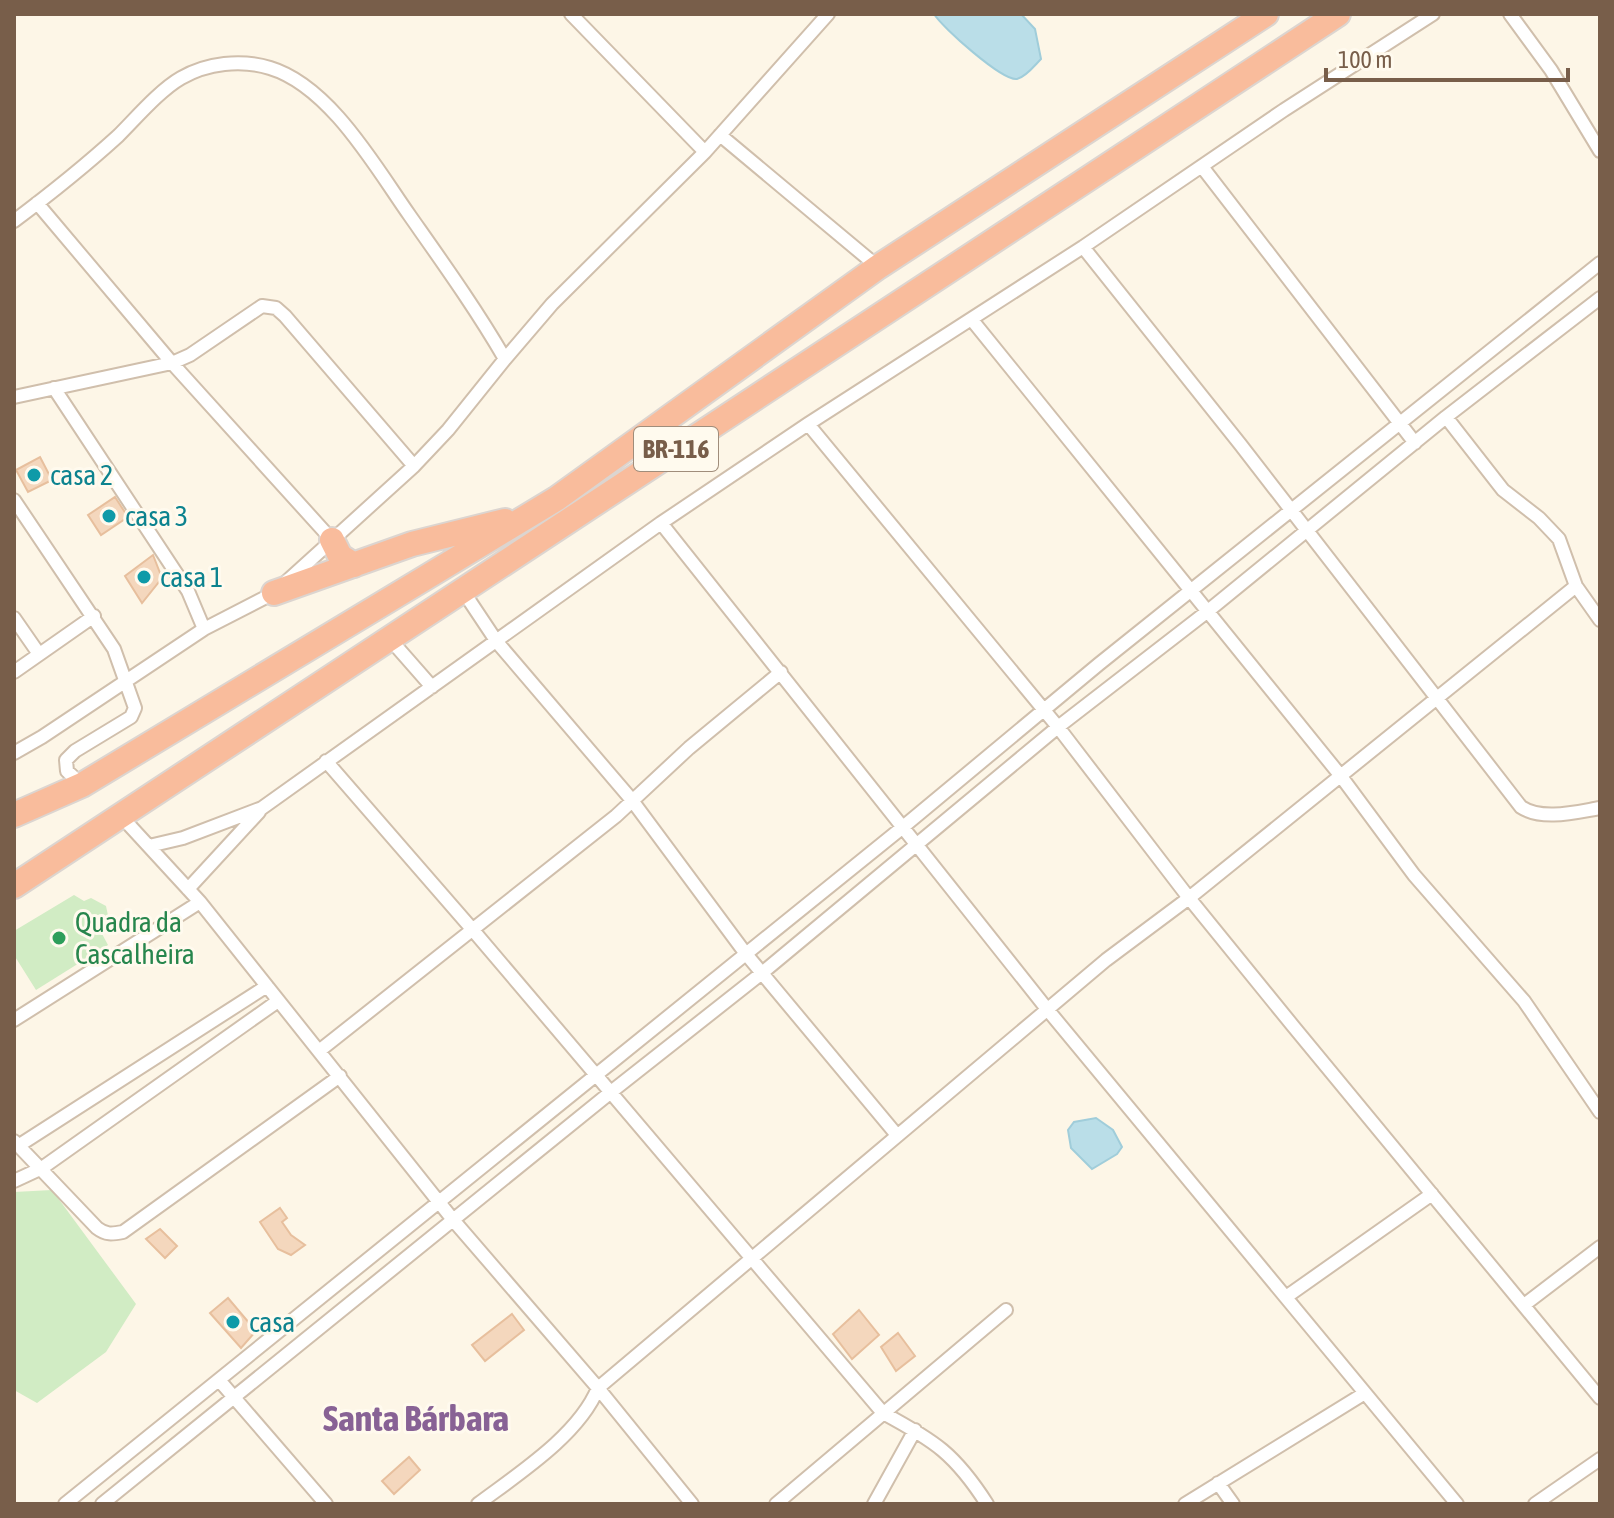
<svg xmlns="http://www.w3.org/2000/svg" width="1614" height="1518" viewBox="0 0 1614 1518" font-family="'Asap Condensed',sans-serif">
<rect width="100%" height="100%" fill="#fdf6e7"/>
<path fill="#d1ecc4" d="M74 895 84 901 91 898 106 906 110 925 101 932 108 945 36 990 14 955V931Z
M52 1190 136 1304 106 1352 37 1403 14 1390V1192Z"/>
<path fill="#badee8" stroke="#a0cdda" stroke-width="2" d="M934 14H1021L1035 29 1041 59C1035 65 1026 77 1017 79 1002 81 942 27 934 14Z
M1096 1118 1113 1130 1122 1147 1117 1154 1092 1169 1071 1148 1068 1130 1074 1122Z"/>
<path fill="#f4d7bd" stroke="#e7bf9d" stroke-width="2" d="M40 457 52 480 28 492 16 470Z
M115 497 128 517 101 535 88 515Z
M153 555 162 578 142 603 125 576Z
M280 1208 287 1218 282 1222 291 1235 305 1245 291 1255 278 1249 260 1222Z
M160 1229 177 1246 165 1258 146 1239Z
M228 1298 256 1331 241 1348 210 1313Z
M859 1310 879 1335 852 1359 833 1334Z
M512 1314 524 1330 485 1361 472 1345Z
M898 1333 915 1356 896 1371 881 1347Z
M409 1457 420 1470 394 1494 382 1481Z"/>
<g fill="none" stroke-linecap="round" stroke-linejoin="round">
<defs>
<path id="street" d="M571 14 705 152
M1510 14 1551 70 1600 151
M720 135 878 267
M1203 168 1415 443
M37 203 172 363 332 540
M14 221C50 194 85 166 118 136 136 118 160 90 181 78 207 63 241 59 270 68 330 86 376 168 410 216 443 263 476 309 505 359
M1083 247 1240 444 1521 807C1542 821 1576 812 1600 808
M972 320 1340 775 1414 875 1524 1001 1600 1112
M54 388 188 591 204 629
M14 397 172 363 190 355 262 306 276 308 285 316 414 466
M1446 417 1503 490 1539 518 1559 539 1576 586 1600 620
M808 424 1058 727 1189 898 1293 1026 1600 1398
M14 500 114 649 135 708 131 717 75 751 66 760 67 771 82 785
M661 523 1047 1009 1457 1504
M463 591 497 642 631 799 746 954 896 1134
M14 618 39 654
M389 638 432 687
M14 672 94 616
M14 753 42 737 204 629 274 593 414 466 448 430 505 359 552 304 705 152 828 14
M326 761 472 929 883 1413C935 1441 955 1454 987 1504
M120 815 200 902 454 1221 598 1388 692 1504
M149 846 183 838 262 808 661 523 808 424 1083 247 1284 110 1433 14
M188 889 259 812
M14 1020 200 902
M319 1051 616 816 689 748 781 672
M14 1141 97 1228C106 1235 112 1234 123 1232L340 1076
M18 1146 267 986
M14 1181 42 1168 278 1001
M1286 1297 1432 1194
M1524 1305 1600 1247
M219 1380 326 1504
M1218 1483 1233 1504
M65 1504 903 827 1099 664 1600 263
M102 1504 611 1092 762 973 1058 727 1208 611 1446 417 1600 298
M478 1504C518 1474 579 1435 598 1388L1106 960 1189 898 1576 586
M776 1504 1006 1310
M874 1504 915 1430
M1185 1504 1365 1393
M1535 1504 1600 1459"/>
<path id="highway" d="M332 540 340 556 354 565
M274 593 412 544 505 521
M14 815 82 785 556 499 878 267 1266 14
M14 886 1338 14"/>
</defs>
<use href="#street" stroke="#d0bfac" stroke-width="16"/>
<use href="#highway" stroke="#dcd5d0" stroke-width="28"/>
<use href="#street" stroke="#fff" stroke-width="12"/>
<use href="#highway" stroke="#f9bc9c" stroke-width="24"/>
</g>
<g fill="#0f9aa8" stroke="#fffaee" stroke-width="3">
<circle cx="34" cy="475" r="8"/>
<circle cx="109" cy="516" r="8"/>
<circle cx="144" cy="577" r="8"/>
<circle cx="233" cy="1322" r="8"/>
</g>
<circle fill="#2e9e5b" stroke="#fffaee" stroke-width="3" cx="59" cy="938" r="8"/>
<g text-anchor="middle" stroke-width="6" stroke-linejoin="round" paint-order="stroke">
<rect fill="#fffaee" stroke="#a08d7b" stroke-width="2" x="634" y="427" width="84" height="44" rx="6"/>
<g font-size="26" font-weight="bold" fill="#785e4a">
<text x="676" y="458">BR-116</text>
</g>
<g font-size="28" fill="#0d838f" stroke="#fffaee" text-anchor="start">
<text x="50" y="485">casa 2</text>
<text x="125" y="526">casa 3</text>
<text x="160" y="587">casa 1</text>
<text x="249" y="1332">casa</text>
</g>
<g font-size="28" fill="#27864d" stroke="#fffaee" text-anchor="start">
<text x="75" y="932">Quadra da<tspan x="75" dy="32">Cascalheira</tspan></text>
</g>
<g font-size="36" font-weight="bold" fill="#886295" stroke="#fffaee">
<text x="416" y="1431">Santa Bárbara</text>
</g>
</g>
<rect width="1614" height="1518" fill="none" stroke="#785e4a" stroke-width="32"/>
<path d="M1326 68v12h242v-12" fill="none" stroke="#785e4a" stroke-width="4"/>
<text x="1338" y="68" font-size="24" fill="#785e4a" stroke="#fffaee" stroke-width="6" paint-order="stroke">100 m</text>
</svg>
